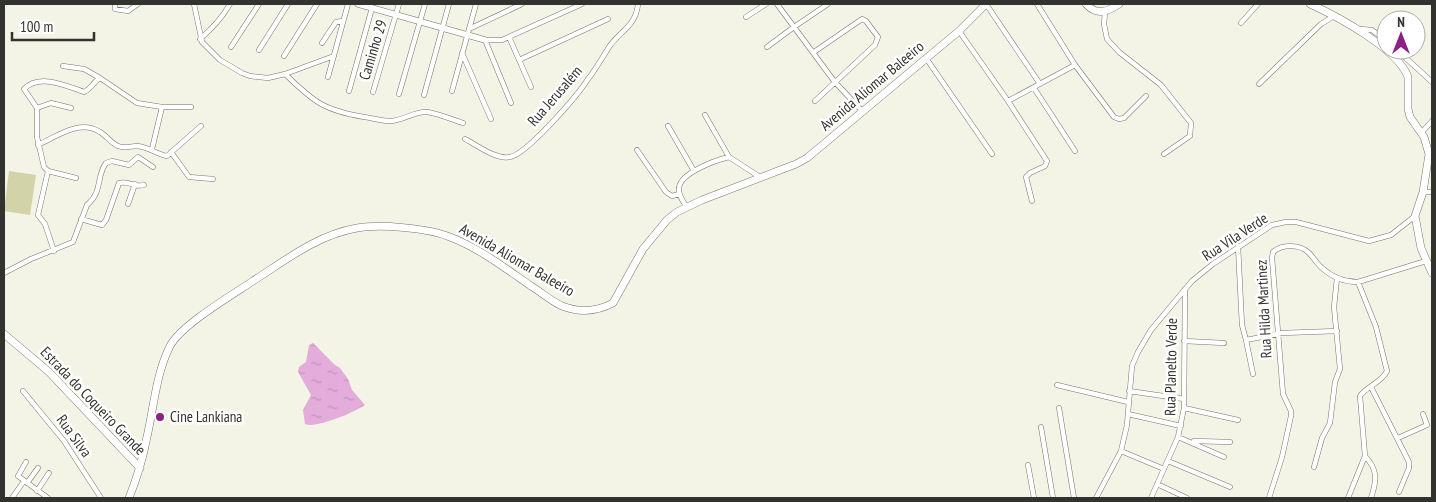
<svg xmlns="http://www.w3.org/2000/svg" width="1436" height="502" viewBox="0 0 1436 502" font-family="'PT Sans Narrow',sans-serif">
<defs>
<pattern id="water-ripples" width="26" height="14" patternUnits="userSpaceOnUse" patternTransform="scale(1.25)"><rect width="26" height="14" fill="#e3acda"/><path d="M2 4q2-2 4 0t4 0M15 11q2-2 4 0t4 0" fill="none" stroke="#c394bb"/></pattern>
</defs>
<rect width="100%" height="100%" fill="#f3f3e6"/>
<path fill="#d3d3a9" d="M9 171 36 175 30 215 4 211Z"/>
<path fill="url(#water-ripples)" d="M313 343 335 365 340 368 348 379 352 390 365 405C355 412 315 429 305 424L303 410 311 395 298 372 299 367 306 362 309 345Z"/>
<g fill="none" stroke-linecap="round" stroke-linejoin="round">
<defs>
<path id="minor" d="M115 4V9L128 11 138 4
M194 4 202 42 220 60 242 73 250 76 268 78 285 74 334 56
M777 4 834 81 863 112
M986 4 1040 84
M1037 4 1075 65 1114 117 1119 119 1124 118 1146 96
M1105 12 1104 24 1107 39 1119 52 1161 85 1191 123 1190 136 1164 154
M746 17 766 4
M1241 23 1258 4
M469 29 522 4
M1360 29 1372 30 1386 41
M959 31 1008 101 1075 65
M509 37 531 87
M200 39C213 28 222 18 230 4
M322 43 336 22 343 21
M231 47 259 4
M767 47 794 27 828 4
M259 50 288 4
M1397 50 1432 82
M814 52 862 19 866 21 878 37 875 45 815 101
M462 53 491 119
M284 56 317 4
M926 58 992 154
M519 60 608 19
M63 66 84 69 100 78
M285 74C314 102 323 110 364 117 372 118 382 121 390 121 403 121 414 111 427 112 437 113 453 120 463 123
M328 77 348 4
M1259 84 1321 24 1334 16
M1034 88 1075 151
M349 91 372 8
M452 91 476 4
M373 92 399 4
M399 94 425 4
M424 95 449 4
M1008 101 1047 161 1045 166 1030 173 1026 177 1032 201
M511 103 485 40H502L582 4
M37 108 51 103 71 108
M705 115 729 157
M668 126 694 171
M1422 132 1432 121
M465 139C477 145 496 160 510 157 527 154 578 95 588 79 596 69 602 58 609 47 620 31 636 26 638 4
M38 145C57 136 80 119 100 132 107 136 111 143 118 146 125 149 131 146 137 146 149 147 156 154 167 156L201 126
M152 149 162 107
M637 150 666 192 672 196 679 194
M171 152 189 177 213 179
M48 171 38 215 45 224 54 251
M76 178 48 171 44 167 37 137V108L24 89C40 73 67 86 84 92 91 89 93 82 100 78L137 103 162 107H191
M1423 192H1432
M128 204 135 184
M686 206C683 201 678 195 679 188 680 173 716 160 729 157L760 177
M81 219 102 225 106 220 119 183C129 180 135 188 144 185
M1238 246 1242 325 1246 340
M4 273 31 259 73 242 87 205C103 192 96 176 106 163L112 161 129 165 138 157 153 167
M1184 341 1224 343
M1253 374 1246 340 1282 333 1337 331
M1057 385 1128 402
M1371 387 1409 462V468L1399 492
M23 391 64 441 101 498
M1129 391 1184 399
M1059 408 1074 498
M1184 408 1238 420
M1128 414 1181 426
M1041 427 1053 498
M1178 437 1224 457
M1398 438 1427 425 1423 414
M1194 441 1230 442
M1121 451 1164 469
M1365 456C1378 470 1377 480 1371 498
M1168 461 1230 487
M26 462 18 476 48 498
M1028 465 1034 498
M1314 467 1322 438 1330 423 1335 382 1340 369 1334 307 1337 278
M27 483 38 468
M1157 484 1187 498
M37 491 49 473
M12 498 24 481
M1096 498 1121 451 1127 425 1132 366 1138 352 1151 330 1192 281 1213 264 1272 225 1286 222H1296L1369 241 1391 235 1415 216
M1151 498 1178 437 1184 408 1185 289
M1269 498 1282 457 1291 416V411L1283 394 1272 258 1273 252C1283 244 1300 244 1309 253 1314 258 1317 264 1322 268 1332 277 1344 282 1358 282L1426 261
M1348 498 1365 456 1360 396C1367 386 1381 383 1387 371L1376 327 1358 282"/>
<path id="tertiary" d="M358 4 485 40"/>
<path id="secondary" d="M1086 4C1097 16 1107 12 1119 4
M1310 4C1337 16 1398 49 1408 77V109L1410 117 1424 137 1429 154 1423 192 1415 216 1421 248 1432 273
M4 334 49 372 140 468
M129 498C137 478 143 458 147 437 154 406 156 374 170 346 181 325 232 295 253 281 286 260 317 235 357 228 380 224 428 228 450 237 479 248 505 268 531 286 541 292 551 301 562 306 580 313 596 312 613 303L643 249 667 220 677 212 702 200 796 164 807 158 959 31 986 4"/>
</defs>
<use href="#minor" stroke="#76766b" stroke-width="5.5"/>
<use href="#tertiary" stroke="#76766b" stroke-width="7"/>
<use href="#secondary" stroke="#76766b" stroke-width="8"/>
<use href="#minor" stroke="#fff" stroke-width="4.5"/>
<use href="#tertiary" stroke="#fff" stroke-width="5.5"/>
<use href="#secondary" stroke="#fff" stroke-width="7"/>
</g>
<circle fill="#8d2084" stroke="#fff" stroke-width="2" cx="160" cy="417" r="5"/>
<g text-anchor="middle" stroke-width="5" stroke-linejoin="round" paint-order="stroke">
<g font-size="15" fill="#32322e" stroke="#fff">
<text transform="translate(373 50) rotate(-73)" y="5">Caminho 29</text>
<text transform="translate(872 86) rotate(-40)" y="5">Avenida Aliomar Baleeiro</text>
<text transform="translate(555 96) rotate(-49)" y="5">Rua Jerusalém</text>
<text transform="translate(1235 237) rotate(-33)" y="5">Rua Vila Verde</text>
<text transform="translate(517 260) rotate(30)" y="5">Avenida Aliomar Baleeiro</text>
<text transform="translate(1264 309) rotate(-93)" y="5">Rua Hilda Martinez</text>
<text transform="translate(1171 367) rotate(-89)" y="5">Rua Planelto Verde</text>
<text transform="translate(93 401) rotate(46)" y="5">Estrada do Coqueiro Grande</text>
<text transform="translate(74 436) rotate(54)" y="5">Rua Silva</text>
</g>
<g font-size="15" fill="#32322e" stroke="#fff" text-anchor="start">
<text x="170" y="422">Cine Lankiana</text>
</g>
</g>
<rect width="1436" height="502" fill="none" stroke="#32322e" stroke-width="10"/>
<g transform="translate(1401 35)"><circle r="24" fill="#ffffff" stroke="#adadab"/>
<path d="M0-4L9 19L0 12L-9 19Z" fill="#8d2084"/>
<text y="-8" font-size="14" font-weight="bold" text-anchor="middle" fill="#32322e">N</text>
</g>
<path d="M12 32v8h82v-8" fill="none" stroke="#32322e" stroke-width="2.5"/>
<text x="20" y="32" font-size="15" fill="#32322e" stroke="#ffffff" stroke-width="4" paint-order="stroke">100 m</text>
</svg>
